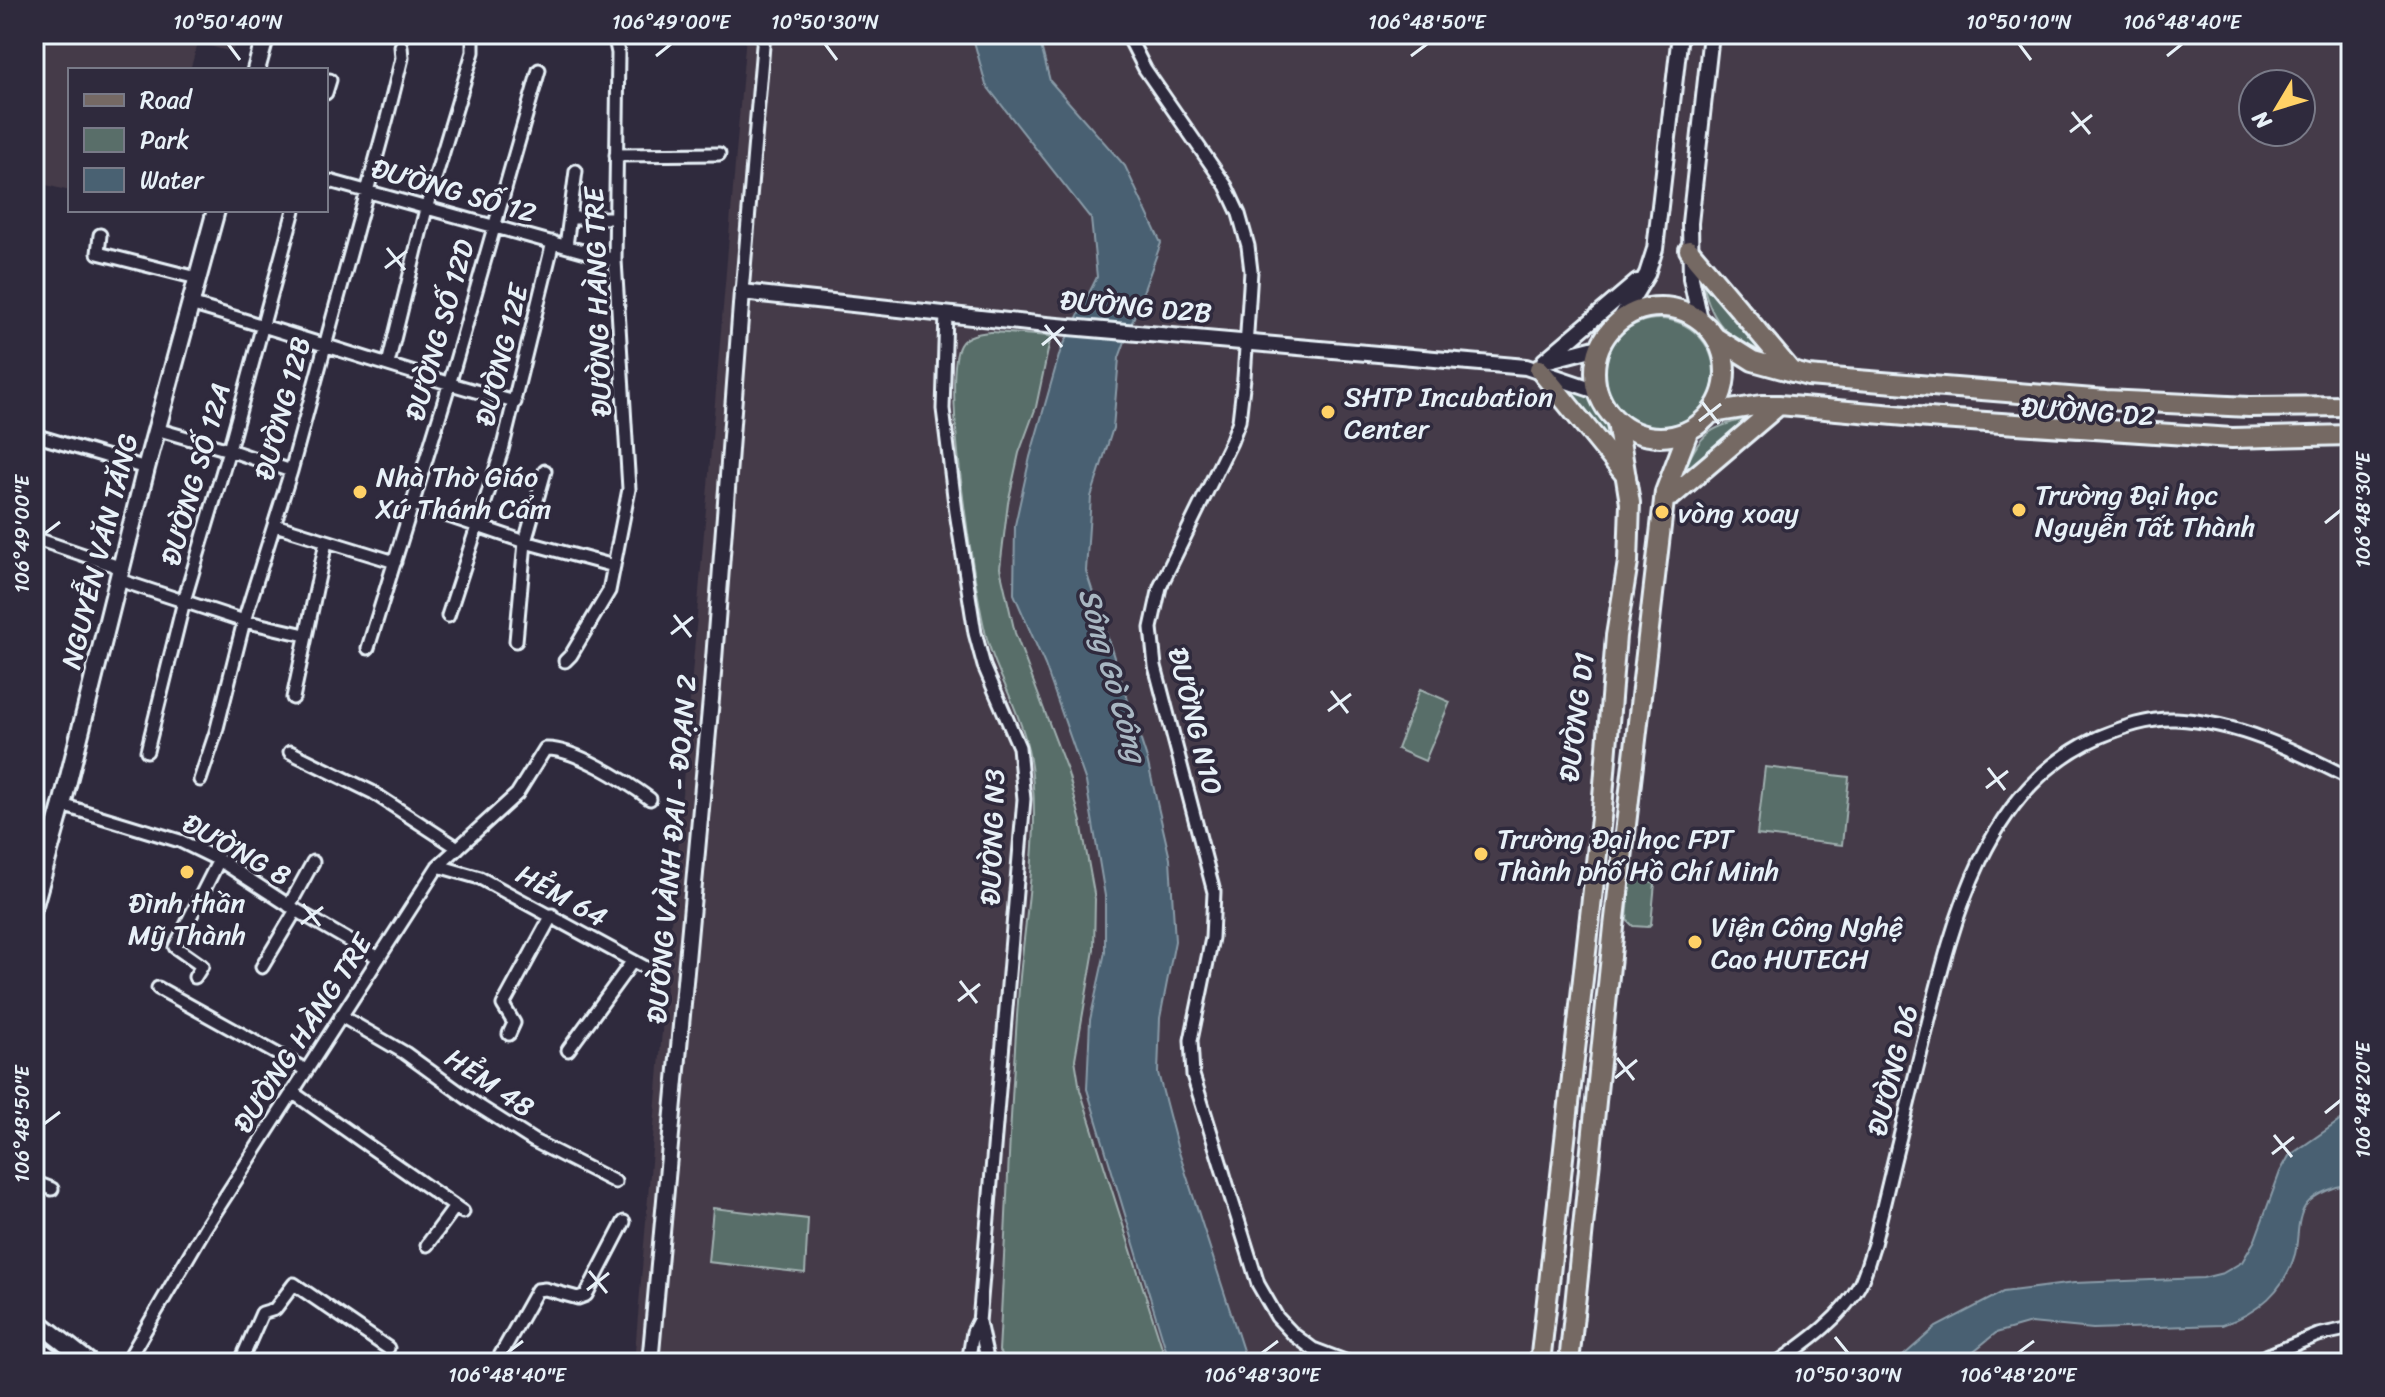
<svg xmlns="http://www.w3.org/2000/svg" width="2385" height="1397" viewBox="0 0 2385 1397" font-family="Sriracha,sans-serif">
<rect width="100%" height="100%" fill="#2f2a3d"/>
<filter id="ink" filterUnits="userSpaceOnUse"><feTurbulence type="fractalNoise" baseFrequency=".0125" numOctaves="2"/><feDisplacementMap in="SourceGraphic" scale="16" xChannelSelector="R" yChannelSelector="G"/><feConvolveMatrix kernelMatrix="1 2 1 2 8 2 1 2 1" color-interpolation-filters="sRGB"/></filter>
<g filter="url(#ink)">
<path fill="#443a48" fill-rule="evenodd" d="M34 34H229L238 36 232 52 198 43 190 70H70V191L34 182Z
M746 34H2351V1363H634ZM2253 84H2301V132H2253Z"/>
<path fill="#596e69" stroke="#a0b0b0" stroke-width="2" d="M1702 277 1761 350C1723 339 1708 314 1702 277Z
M1604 374a55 55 0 1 1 110 0a55 55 0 1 1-110 0Z
M992 332 1051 336 1036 407 1019 453 1008 503 1000 568 1015 633 1068 773 1081 822 1095 899 1094 950 1075 1059 1080 1090 1167 1363H1007L999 1351C1006 1230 1010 1109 1019 988 1025 913 1045 813 1026 741 1016 702 992 665 984 627 974 582 941 379 960 345 966 334 981 333 992 332Z
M1552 379C1562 383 1575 386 1583 392 1600 405 1610 433 1612 452Z
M1758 416 1681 477C1702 429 1708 428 1758 416Z
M1420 689 1450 702 1425 761 1397 749Z
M1765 767 1849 777 1842 845 1757 835Z
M1638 877 1655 883 1651 924 1648 927 1633 926 1627 920 1630 883Z
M713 1208 808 1219 805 1273 708 1262Z"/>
<path fill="#496172" stroke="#899ba8" stroke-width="2" d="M972 34H1038L1050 81 1125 166 1161 243 1119 358 1113 428 1091 497 1086 571 1147 759 1170 859 1175 941 1160 1018 1158 1073 1177 1146 1247 1363H1170L1087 1089 1090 1020 1105 952V896L1086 782 1045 665 1014 594 1015 525 1030 457 1060 352 1097 277 1091 219 986 85Z
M2351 1113V1184C2337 1186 2315 1193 2306 1205 2296 1219 2299 1238 2295 1254 2285 1290 2257 1314 2222 1325L2093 1329 2031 1323 1996 1333 1959 1363H1895L1936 1327 2003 1292 2074 1283 2203 1278 2223 1273 2242 1262 2255 1240 2280 1172 2289 1156Z"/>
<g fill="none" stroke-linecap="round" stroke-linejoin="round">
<defs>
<path id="minor" d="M1127 34 1145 69 1226 186 1239 214 1248 246 1251 271 1244 378 1239 421 1231 442 1160 587 1151 628 1155 666 1214 892 1212 938 1191 1040 1193 1075 1258 1284 1277 1317 1293 1334 1313 1349 1350 1363
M326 93 330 80
M616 155 719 154
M326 180 615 260
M571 218H616
M100 235 98 253 197 278
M566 246 576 171
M742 292 764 34
M190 304C298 335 405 373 515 402
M946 314 943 409 956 512 975 633 984 666 1019 747 1024 799 979 1322 988 1363
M388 364 426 209 473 52V34
M156 429 229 450 291 471
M34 435 146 468
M413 504 525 542 614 566
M275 525 395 562
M34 538 122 568
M119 580 244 621 305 635
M448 616 502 450 553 242
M516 641 525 542 545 471
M368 648 449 385 539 70
M565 661 571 655 609 591 629 489 615 260 618 53 614 34
M293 698 326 542
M147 751 184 601 229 450 294 210
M290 752 372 792 458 848
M200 780 216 732 244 621 291 471 387 118 402 58 401 46
M62 805 180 841 219 860 296 910 379 958
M438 866 480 878 659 975
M289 906 313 862
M262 967 296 910
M195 977 202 966 175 947 219 860
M158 988 306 1070
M341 1016 405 1053 474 1103 534 1141 615 1182
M509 1034 514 1023 503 1005 552 915
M568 1050 632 962
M292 1092 463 1212
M34 1182 52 1189
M427 1245 455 1207
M126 1363 205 1228 438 866 517 794 545 749C573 747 627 782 650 799
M240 1363 262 1313 275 1309 294 1284 388 1348
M496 1363 537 1290 545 1289 578 1298 586 1295 624 1222
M968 1363 973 1332 978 1322
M1777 1363C1808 1341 1840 1319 1859 1286 1866 1273 1869 1258 1874 1244 1889 1181 1904 1119 1920 1056 1949 940 1977 790 2099 737 2124 727 2148 718 2175 719 2238 722 2296 751 2351 779
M2249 1363 2318 1335 2351 1328"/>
<path id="tertiary" d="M1700 320 1691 278 1690 223 1711 34
M1618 322 1647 274 1655 249 1680 34
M1549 360 1599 347
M1544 361 1637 282
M650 1363 711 699 742 292 1046 325 1526 367 1597 391"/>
<path id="secondary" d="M256 70 266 34
M34 905 62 805 146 468 216 210
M34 1319 90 1363
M34 1345 57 1363"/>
<path id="primary" d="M1689 250 1792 372
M1595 372a65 65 0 1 1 130 0a65 65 0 1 1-130 0Z
M1715 337 1753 361 1808 376 2106 400 2249 407 2351 406
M1539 369 1626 476
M1712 413 1761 405H1779L1941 419 2232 438 2351 435
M1672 496 1779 405
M1540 1363 1602 809 1616 636 1628 562 1630 503 1617 422
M1569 1363 1614 927 1665 492 1688 432"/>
</defs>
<use href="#minor" stroke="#e8f1f8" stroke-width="17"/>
<use href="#tertiary" stroke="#e8f1f8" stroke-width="20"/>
<use href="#secondary" stroke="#e8f1f8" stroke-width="22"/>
<use href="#primary" stroke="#e8f1f8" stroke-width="24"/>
<use href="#minor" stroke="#2f2a3d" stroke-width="11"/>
<use href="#tertiary" stroke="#2f2a3d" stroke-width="14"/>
<use href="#secondary" stroke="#2f2a3d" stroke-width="16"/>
<use href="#primary" stroke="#756964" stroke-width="18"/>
</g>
</g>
<path fill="none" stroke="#e8f1f8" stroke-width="3" d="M228 44 240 60M825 44 837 60M2019 44 2031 60M656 56 671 44M1411 56 1427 44M2167 56 2182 44M2072 112 2090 134M2070 132 2092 115M387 248 405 270M385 268 407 251M1045 325 1062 347M1042 345 1064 327M1702 402 1719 424M1699 421 1721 404M2325 523 2341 510M44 534 60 522M674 615 691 637M671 634 693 617M1331 691 1348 713M1328 711 1351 694M1988 768 2005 790M1986 788 2008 771M303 904 320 926M301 924 323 907M960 981 977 1003M958 1001 980 984M1617 1058 1634 1080M1615 1078 1637 1060M2325 1113 2341 1100M44 1124 60 1112M2274 1135 2292 1157M2272 1154 2294 1137M589 1271 607 1293M587 1290 609 1273M1835 1337 1848 1353M507 1353 523 1341M1262 1353 1278 1341M2018 1353 2034 1341"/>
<g fill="#ffd166" stroke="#2f2a3d" stroke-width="3">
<circle cx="1328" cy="412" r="8"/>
<circle cx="360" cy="492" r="8"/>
<circle cx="2019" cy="510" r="8"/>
<circle cx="1662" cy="512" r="8"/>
<circle cx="1481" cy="854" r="8"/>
<circle cx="187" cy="872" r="8"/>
<circle cx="1695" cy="942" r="8"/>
</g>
<g text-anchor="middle" stroke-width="7" stroke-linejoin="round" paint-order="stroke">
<g font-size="28" fill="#e8f1f8" stroke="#2f2a3d">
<text transform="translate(454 190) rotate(16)" y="10">ĐƯỜNG SỐ 12</text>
<text transform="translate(597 302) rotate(-92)" y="10">ĐƯỜNG HÀNG TRE</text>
<text transform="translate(1136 306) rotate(5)" y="10">ĐƯỜNG D2B</text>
<text transform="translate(439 330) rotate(-74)" y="10">ĐƯỜNG SỐ 12D</text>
<text transform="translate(501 355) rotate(-76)" y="10">ĐƯỜNG 12E</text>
<text transform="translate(282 408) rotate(-75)" y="10">ĐƯỜNG 12B</text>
<text transform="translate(2088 411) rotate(4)" y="10">ĐƯỜNG D2</text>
<text transform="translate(195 474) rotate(-74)" y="10">ĐƯỜNG SỐ 12A</text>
<text transform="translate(99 551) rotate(-76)" y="10">NGUYỄN VĂN TĂNG</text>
<text transform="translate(1576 717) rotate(-83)" y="10">ĐƯỜNG D1</text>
<text transform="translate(1196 721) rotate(76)" y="10">ĐƯỜNG N10</text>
<text transform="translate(992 837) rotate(-88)" y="10">ĐƯỜNG N3</text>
<text transform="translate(237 849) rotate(29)" y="10">ĐƯỜNG 8</text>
<text transform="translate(671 849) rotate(-85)" y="10">ĐƯỜNG VÀNH ĐAI - ĐOẠN 2</text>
<text transform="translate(562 895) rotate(29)" y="10">HẺM 64</text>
<text transform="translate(302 1033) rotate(-57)" y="10">ĐƯỜNG HÀNG TRE</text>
<text transform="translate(1892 1070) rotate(-76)" y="10">ĐƯỜNG D6</text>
<text transform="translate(490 1082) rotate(34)" y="10">HẺM 48</text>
</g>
<g font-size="28" fill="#e8f1f8" stroke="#2f2a3d" text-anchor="start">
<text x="1344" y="406">SHTP Incubation<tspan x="1344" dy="32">Center</tspan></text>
<text x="376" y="486">Nhà Thờ Giáo<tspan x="376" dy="32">Xứ Thánh Cẩm</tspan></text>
<text x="2035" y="504">Trường Đại học<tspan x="2035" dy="32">Nguyễn Tất Thành</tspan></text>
<text x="1678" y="522">vòng xoay</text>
<text x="1497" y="848">Trường Đại học FPT<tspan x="1497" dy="32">Thành phố Hồ Chí Minh</tspan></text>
<text x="187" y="912" text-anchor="middle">Đình thần<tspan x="187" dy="32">Mỹ Thành</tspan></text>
<text x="1711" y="936">Viện Công Nghệ<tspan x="1711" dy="32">Cao HUTECH</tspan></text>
</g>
<g font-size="30" font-style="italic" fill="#a8b7c2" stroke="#2f2a3d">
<text transform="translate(1113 675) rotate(74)" y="10">Sông Gò Công</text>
</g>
</g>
<rect width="2385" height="1397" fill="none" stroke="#2f2a3d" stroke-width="88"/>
<rect x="68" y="68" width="260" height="144" fill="#2f2a3d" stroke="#797a88" stroke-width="2"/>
<rect x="84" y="94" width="40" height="12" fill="#756964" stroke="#797a88" stroke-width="2"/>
<text x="140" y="108" font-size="24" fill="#e8f1f8">Road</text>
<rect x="84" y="128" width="40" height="24" fill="#596e69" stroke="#797a88" stroke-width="2"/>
<text x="140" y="148" font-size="24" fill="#e8f1f8">Park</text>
<rect x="84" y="168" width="40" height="24" fill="#496172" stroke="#797a88" stroke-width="2"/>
<text x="140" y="188" font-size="24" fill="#e8f1f8">Water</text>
<g transform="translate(2277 108) rotate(232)"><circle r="38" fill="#2f2a3d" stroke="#797a88" stroke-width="2"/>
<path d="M0-6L14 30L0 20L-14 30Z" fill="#ffd166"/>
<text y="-12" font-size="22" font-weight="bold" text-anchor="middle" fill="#e8f1f8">N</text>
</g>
<rect x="44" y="44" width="2297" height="1309" fill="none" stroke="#e8f1f8" stroke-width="3"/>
<g font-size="20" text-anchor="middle" fill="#e8f1f8">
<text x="228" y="29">10°50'40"N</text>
<text x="671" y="29">106°49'00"E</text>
<text x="825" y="29">10°50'30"N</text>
<text x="1427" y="29">106°48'50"E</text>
<text x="2019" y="29">10°50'10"N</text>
<text x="2182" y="29">106°48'40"E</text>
<text transform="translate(2363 510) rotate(-90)" y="7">106°48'30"E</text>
<text transform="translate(22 534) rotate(-90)" y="7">106°49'00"E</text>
<text transform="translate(2363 1100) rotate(-90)" y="7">106°48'20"E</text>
<text transform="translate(22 1124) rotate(-90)" y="7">106°48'50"E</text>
<text x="507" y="1382">106°48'40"E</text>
<text x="1262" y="1382">106°48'30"E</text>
<text x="1848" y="1382">10°50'30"N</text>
<text x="2018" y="1382">106°48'20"E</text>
</g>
</svg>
